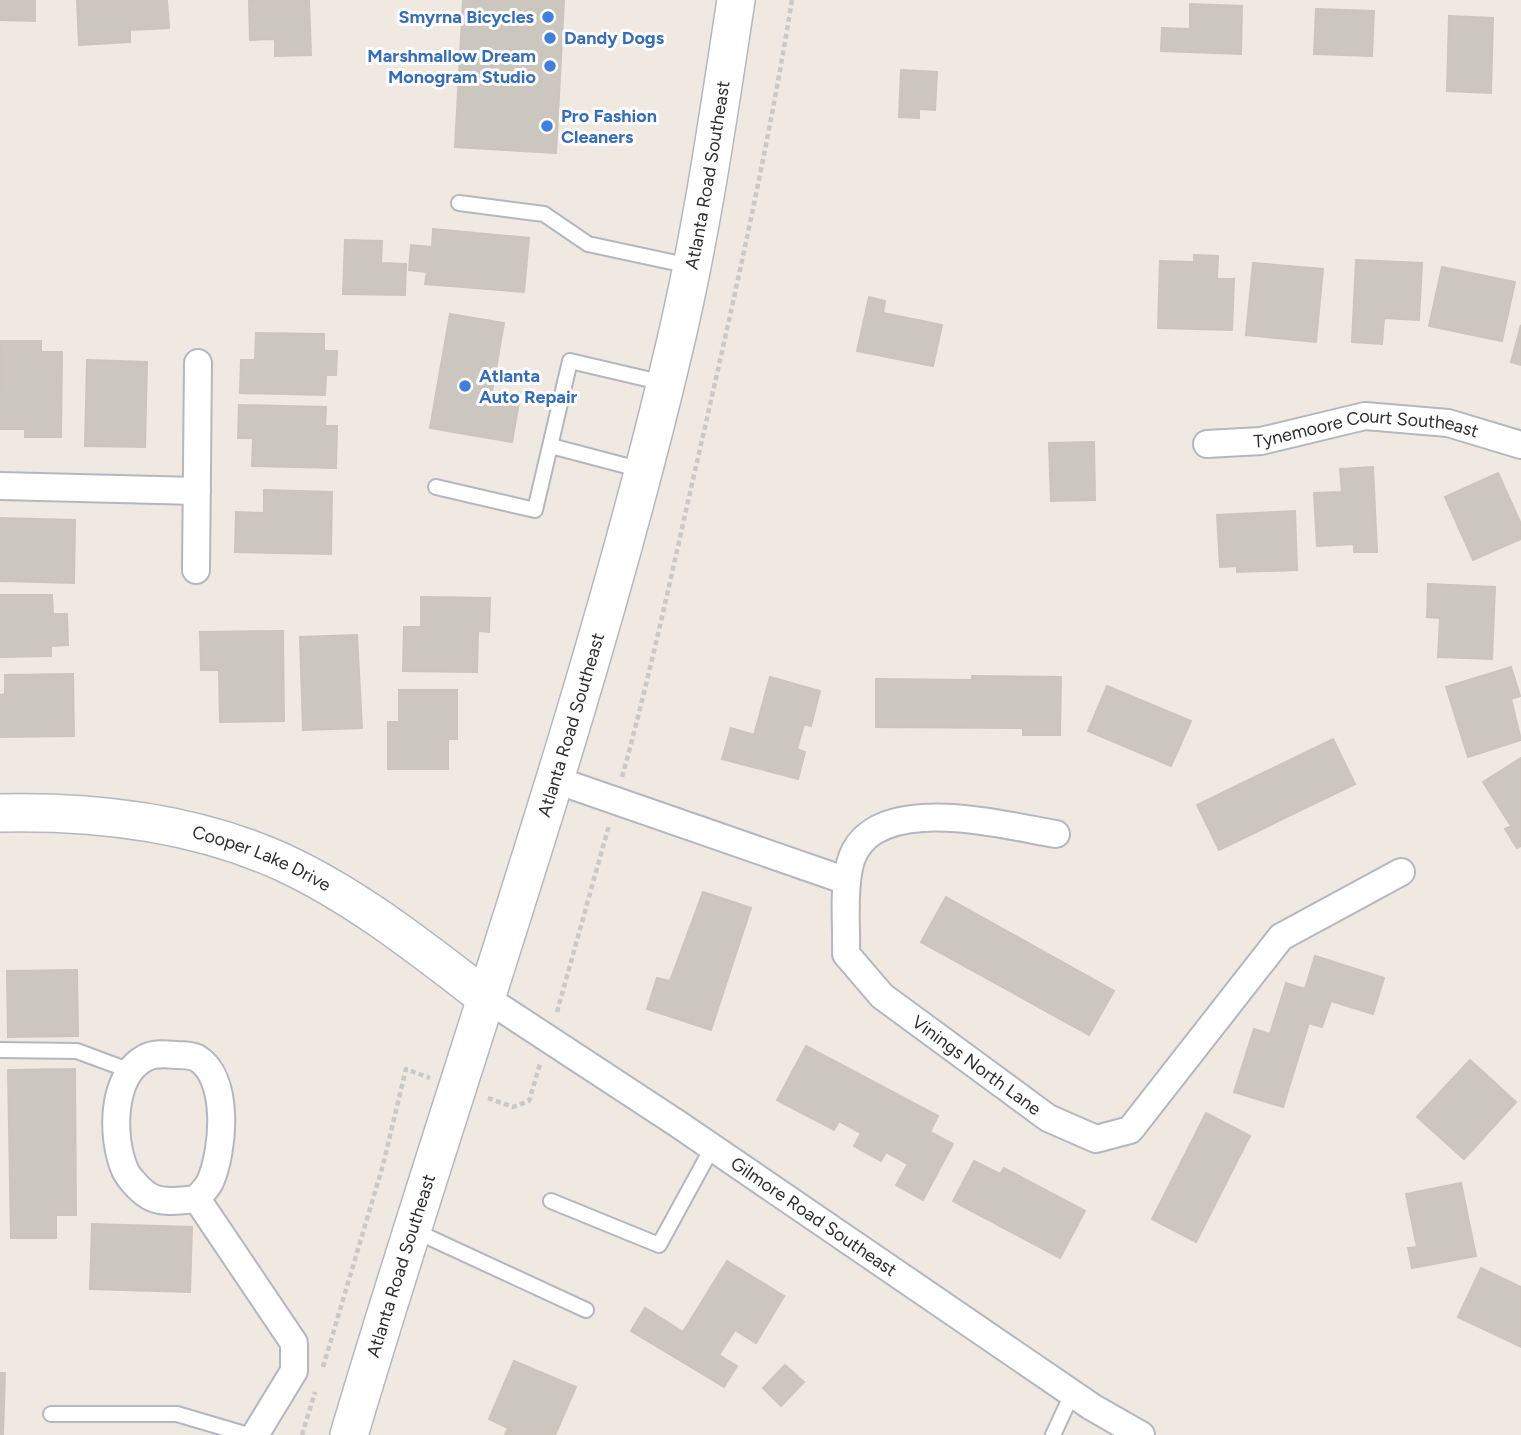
<svg xmlns="http://www.w3.org/2000/svg" width="1521" height="1435" viewBox="0 0 1521 1435" font-family="Figtree,sans-serif">
<rect width="100%" height="100%" fill="#efe9e1"/>
<path fill="#cbc7bf" stroke="#cbc5ba" stroke-width="2" d="M0 0H35V21L0 20Z
M77 0H167L169 28 130 30V42L79 45Z
M249 0H309L311 55 275 56V39L250 40Z
M463 0H564L556 153 455 147Z
M1190 4 1242 6 1241 54 1161 51 1162 28 1190 29Z
M1316 9 1374 11 1372 56 1314 54Z
M1449 16 1493 18 1491 93 1447 91Z
M901 70 937 72 935 110 919 109V118L899 117Z
M433 229 529 238 524 292 425 284 427 272 409 270 411 245 432 247Z
M345 240 382 241 381 263 406 264 405 295 343 294Z
M1194 255 1218 256 1217 279H1234L1232 330 1158 328 1160 261 1194 262Z
M1356 260 1422 263 1419 320 1384 318 1382 344 1352 342Z
M1253 263 1323 269 1316 342 1246 335Z
M1442 267 1515 282 1502 341 1429 326Z
M869 297 885 301 883 313 942 325 933 366 857 351Z
M450 314 504 323 491 397 519 402 512 442 430 428Z
M1521 325V365L1511 362Z
M256 333 324 334V351H337L336 375H326L325 395 240 393 241 360H255Z
M1 341H41V352H62L61 437H25V429H0Z
M87 360 147 362 145 447 85 446Z
M239 405 326 407 325 426H337L336 468 252 466 253 438H238Z
M1094 442 1095 500 1051 501 1049 443Z
M1373 467 1377 552H1354V544L1317 546 1314 493 1342 492 1340 469Z
M1498 473 1521 524V539L1473 560 1445 497Z
M264 490 332 492 331 554 235 552 236 512 264 513Z
M1295 511 1297 570 1237 572V566L1220 567 1217 515Z
M0 518 75 520 74 583 0 581Z
M1428 584 1495 587 1492 659 1438 657 1440 618 1427 617Z
M0 595H52L53 614H67L68 645 51 646V656L0 657Z
M421 597 490 598 489 632 478 631 477 672 403 671 404 627H421Z
M283 631 284 721 220 722 219 670H201L200 632Z
M357 635 362 728 303 730 300 637Z
M1511 667 1520 696 1511 699 1521 740 1468 757 1446 687Z
M73 674 74 736 0 737V695L5 694V675Z
M972 676 1061 677 1060 735H1023V728L876 727V679L972 680Z
M770 677 820 691 811 726 804 724 797 749 805 752 798 779 722 759 731 728 754 735Z
M1107 686 1191 721 1171 766 1088 731Z
M399 690H457V739H448V769H388V722H399Z
M1333 739 1355 784 1219 850 1197 805Z
M1521 758V846L1517 848 1505 829 1511 826 1483 782Z
M703 892 751 908 711 1030 647 1009 657 978 670 981Z
M946 897 1114 991 1089 1035 921 942Z
M1315 956 1384 978 1373 1014 1331 1001 1322 1027 1309 1023 1283 1107 1234 1092 1254 1029 1270 1034 1286 983 1305 989Z
M77 970 78 1036 8 1037 7 971Z
M806 1046 938 1116 930 1132 953 1144 923 1200 896 1185 908 1164 886 1152 881 1161 854 1146 861 1133 839 1121 834 1130 777 1100Z
M1470 1060 1516 1102 1464 1159 1417 1117Z
M75 1069 76 1215H56V1238H11L8 1070Z
M1206 1113 1250 1136 1196 1242 1152 1219Z
M974 1161 1000 1174 1004 1168 1085 1211 1060 1258 953 1201Z
M1461 1183 1476 1256 1412 1268 1408 1248 1417 1247 1406 1194Z
M92 1224 192 1227 190 1292 90 1289Z
M727 1261 784 1296 756 1343 735 1330 719 1355 737 1366 724 1387 631 1331 645 1308 683 1332Z
M1481 1268 1521 1287V1347L1458 1317Z
M514 1361 576 1387 555 1435H505L508 1428 489 1419Z
M785 1365 804 1382 781 1406 763 1388Z
M0 1373H5L3 1435H0Z"/>
<g fill="none" stroke-linecap="round" stroke-linejoin="round">
<defs>
<path id="lane" d="M459 203 544 214 588 244 690 266
M551 446 642 470
M436 487 535 510 570 361 664 383
M0 1050 77 1051 128 1070
M551 1201 659 1245 712 1148
M413 1230 586 1310
M51 1414H177L248 1435
M1053 1435 1072 1394"/>
<g id="street">
<path id="s1" d="M1207 444 1261 441 1365 416 1448 423 1521 445"/>
<path d="M0 486 197 491"/>
<path d="M196 570 198 363"/>
<path d="M553 779 847 881"/>
<path id="s2" d="M1056 834C1001 825 865 788 849 868 843 895 847 927 846 954L882 996 1048 1118 1096 1139 1130 1130 1281 937 1401 872"/>
<path id="s3" d="M486 998 678 1124 1092 1407 1141 1435"/>
<path d="M197 1199C181 1200 160 1205 146 1194 139 1189 128 1177 125 1170 111 1138 111 1076 145 1058 154 1053 166 1054 176 1055 182 1055 191 1055 197 1058 230 1078 224 1150 210 1182 207 1188 201 1193 197 1199L294 1343V1371L255 1435"/>
</g>
<g id="secondary">
<path id="s4" d="M0 813C94 811 196 823 282 862 356 896 422 949 486 998"/>
<path id="s5" d="M349 1435C456 1075 586 719 673 353 701 237 718 118 736 0"/>
</g>
</defs>
<use href="#lane" stroke="#b4b7c1" stroke-width="18"/>
<use href="#street" stroke="#b4b7c1" stroke-width="30"/>
<use href="#secondary" stroke="#b4b7c1" stroke-width="40"/>
<path stroke="#c9c9c9" stroke-width="4.5" stroke-dasharray="5 3.5" stroke-linecap="butt" d="M622 777C651 672 673 567 697 462 732 308 767 155 792 0
M557 1012 609 825
M488 1098 513 1107 529 1101 540 1064
M323 1367 383 1165 406 1069 430 1078
M302 1435 315 1392"/>
<use href="#lane" stroke="#fff" stroke-width="14"/>
<use href="#street" stroke="#fff" stroke-width="26"/>
<use href="#secondary" stroke="#fff" stroke-width="37"/>
</g>
<g fill="#3f7fe0" stroke="#fff" stroke-width="2.5">
<circle cx="548" cy="17" r="7"/>
<circle cx="550" cy="38" r="7"/>
<circle cx="550" cy="66" r="7"/>
<circle cx="547" cy="126" r="7"/>
<circle cx="465" cy="386" r="7"/>
</g>
<g text-anchor="middle" stroke-width="6" stroke-linejoin="round" paint-order="stroke">
<g font-size="18" font-weight="bold" fill="#366cbe" stroke="#fff" text-anchor="start">
<text x="534" y="23" text-anchor="end">Smyrna Bicycles</text>
<text x="564" y="44">Dandy Dogs</text>
<text x="536" y="62" text-anchor="end">Marshmallow Dream<tspan x="536" dy="21">Monogram Studio</tspan></text>
<text x="561" y="122">Pro Fashion<tspan x="561" dy="21">Cleaners</tspan></text>
<text x="479" y="382">Atlanta<tspan x="479" dy="21">Auto Repair</tspan></text>
</g>
<g font-size="18" fill="#2e2e2e" stroke="#fff">
<text dy="6" stroke="none"><textPath href="#s5" startOffset="1311">Atlanta Road Southeast</textPath></text>
<text dy="6" stroke="none"><textPath href="#s1" startOffset="161">Tynemoore Court Southeast</textPath></text>
<text dy="6" stroke="none"><textPath href="#s5" startOffset="744">Atlanta Road Southeast</textPath></text>
<text dy="6" stroke="none"><textPath href="#s4" startOffset="268">Cooper Lake Drive</textPath></text>
<text dy="6" stroke="none"><textPath href="#s2" startOffset="490">Vinings North Lane</textPath></text>
<text dy="6" stroke="none"><textPath href="#s3" startOffset="394">Gilmore Road Southeast</textPath></text>
<text dy="6" stroke="none"><textPath href="#s5" startOffset="177">Atlanta Road Southeast</textPath></text>
</g>
</g>
</svg>
